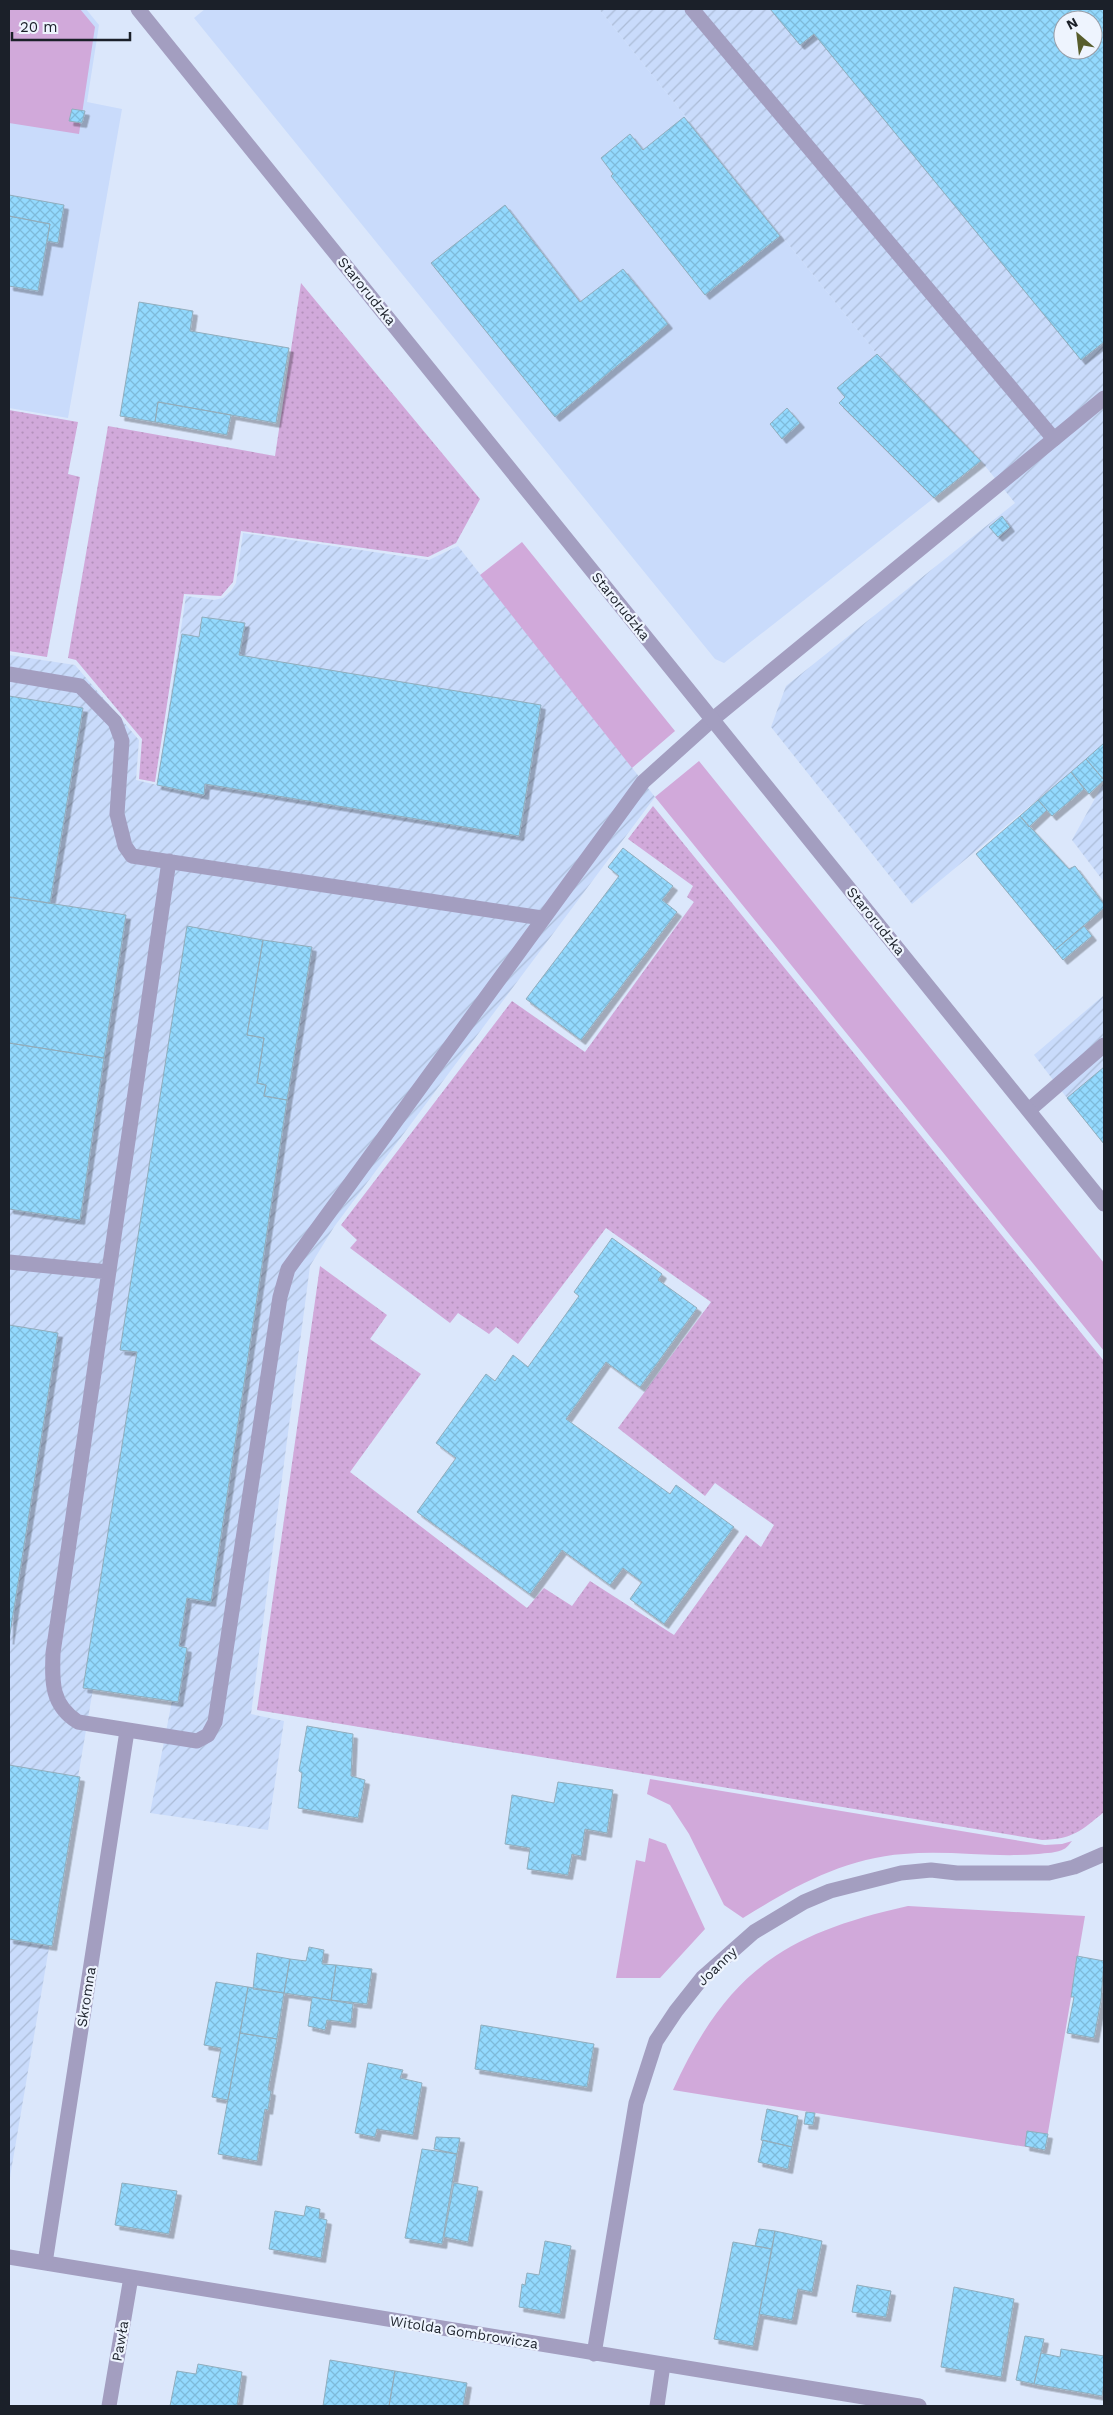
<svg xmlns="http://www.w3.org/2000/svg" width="1113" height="2415" viewBox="0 0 1113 2415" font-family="'Work Sans',sans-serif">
<defs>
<pattern id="industrial-furrows" width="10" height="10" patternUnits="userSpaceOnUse" patternTransform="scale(1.25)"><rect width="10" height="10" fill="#c9dbfb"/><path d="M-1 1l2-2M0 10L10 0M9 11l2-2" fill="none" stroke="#acbcd7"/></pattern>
<pattern id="park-dots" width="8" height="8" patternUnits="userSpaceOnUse" patternTransform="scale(1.25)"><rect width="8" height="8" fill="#d1a9da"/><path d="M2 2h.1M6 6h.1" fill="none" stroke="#b391bb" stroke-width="1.8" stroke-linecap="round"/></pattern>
<pattern id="building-cross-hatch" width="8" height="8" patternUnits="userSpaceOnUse" patternTransform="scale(1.25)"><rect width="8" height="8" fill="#93d9fe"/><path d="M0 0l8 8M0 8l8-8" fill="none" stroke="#7ebada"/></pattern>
<filter id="shadow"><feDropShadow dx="4.5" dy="4.5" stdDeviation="0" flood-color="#0004"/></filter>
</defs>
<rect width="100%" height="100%" fill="#dbe7fb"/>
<path fill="#c9dbfb" d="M9 9H86L99 25 87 102 122 109 68 418 9 408Z
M205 9H599L877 354 981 461 724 663 715 659 194 18Z"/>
<path fill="url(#industrial-furrows)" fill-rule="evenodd" d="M599 9H1104V780L1085 760 912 904 771 727 786 686 1015 503 981 461 877 354ZM1063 20H1093V50H1063Z
M243 533 429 560 458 546 655 797 334 1227 310 1266 251 1714 284 1721 268 1830 150 1813 172 1701 93 1689 9 2183V655L75 665 139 740 136 780 157 785 186 596 214 600 223 598 231 591 236 583Z
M1104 782V882L1072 840Z
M1104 995V1067L1067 1098 1034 1055Z"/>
<path fill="#d1a9da" d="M9 9H80L95 27 79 134 9 123Z
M522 542 675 731 632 768 480 575Z
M699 761 1104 1263V1351L655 797Z
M650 1779 1045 1845 1062 1844 1072 1841C1070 1843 1067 1848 1064 1849 1058 1853 1045 1853 1038 1854 993 1858 949 1850 904 1854 844 1858 793 1887 743 1918L724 1905 689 1834 670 1805 647 1794Z
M649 1838 666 1844 705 1929 660 1978H616L636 1860 645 1862Z
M908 1906 1085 1916 1045 2150 673 2090C727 1972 783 1934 908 1906Z"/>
<path fill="url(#park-dots)" d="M301 283 480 499 456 543 428 557 241 531 233 582 221 596 184 594 155 782 139 779 142 739 76 660 68 658 108 426 275 456Z
M9 410 78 422 68 474 80 477 47 657 9 651Z
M653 806 1104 1361V1812C1081 1831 1073 1839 1042 1840L257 1710 320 1266 387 1315 370 1339 421 1374 350 1472 527 1608 544 1588 572 1606 590 1581 674 1635 746 1535 761 1547 774 1525 715 1483 705 1496 618 1428 711 1302 606 1228 518 1344 496 1327 489 1334 458 1313 450 1323 350 1248 357 1240 341 1225 512 1001 585 1052 694 902 687 897 693 886 628 839Z"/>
<path fill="url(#building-cross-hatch)" stroke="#91adbc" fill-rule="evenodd" filter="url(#shadow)" d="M770 9H1104V342L1081 360 814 34 800 45ZM1063 20H1093V50H1063Z
M72 109 85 111 82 123 69 121Z
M684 117 780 236 705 295 611 176 613 174 601 158 630 134 643 150Z
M9 195 64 205 58 243 47 241 50 224 9 216Z
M505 205 580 302 623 269 668 324 555 417 431 263Z
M9 216 50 224 38 291 9 286Z
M139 302 193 311 190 331 289 348 276 423 158 402 155 422 120 416Z
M877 354 981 461 934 498 839 403 845 397 837 388Z
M158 402 231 415 227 435 155 422Z
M787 408 800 423 782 439 770 424Z
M1002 516 1010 527 998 537 989 527Z
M202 617 245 623 239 655 541 705 519 836 205 784 204 795 157 785 182 634 199 637Z
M9 696 83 708 50 903 9 897Z
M1104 743V780L1086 759Z
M1086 759 1104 780 1089 794 1071 772Z
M1071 772 1084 789 1052 816 1038 800Z
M1038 800 1047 810 1029 827 1020 816Z
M1020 816 1069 869 1075 866 1104 904V908L1055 950 976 854Z
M623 848 673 886 662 900 677 912 581 1040 526 999 619 876 608 867Z
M9 897 126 915 104 1058 9 1043Z
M187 926 263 940 247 1035 264 1038 257 1083 266 1085 264 1096 287 1100 211 1602 187 1598 179 1646 187 1648 178 1702 83 1688 137 1352 120 1350Z
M1084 926 1092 936 1063 960 1055 950Z
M263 940 312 947 287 1100 264 1096 266 1085 257 1083 264 1038 247 1035Z
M9 1043 104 1058 80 1220 9 1209Z
M1104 1067V1144L1067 1098Z
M612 1238 662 1274 658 1280 697 1308 640 1387 606 1362 566 1419 670 1494 676 1485 734 1527 664 1624 630 1599 642 1582 623 1568 610 1585 562 1550 530 1594 417 1512 456 1458 436 1443 486 1374 495 1381 513 1355 528 1367 579 1296 574 1292Z
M9 1325 58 1333 9 1640Z
M307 1726 353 1734 351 1776 365 1780 358 1818 298 1808 302 1773 299 1771Z
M9 1765 80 1777 52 1946 9 1939Z
M558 1782 613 1790 607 1833 585 1829 581 1856 572 1854 568 1875 527 1869 530 1848 505 1844 512 1795 554 1803Z
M309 1947 324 1950 322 1964 336 1965 331 2000 284 1993 290 1959 306 1961Z
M257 1953 290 1959 284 1993 253 1989Z
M1077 1956 1104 1961 1101 2000 1094 2038 1067 2033 1074 1997H1071Z
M336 1965 372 1969 367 2004 331 2000Z
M216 1982 248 1987 228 2100 212 2097 221 2048 204 2045Z
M248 1987 284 1993 277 2039 240 2033Z
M312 1997 353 2004 351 2023 327 2020 325 2030 308 2026Z
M481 2025 594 2044 587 2087 475 2069Z
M240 2033 277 2039 268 2090 271 2091 268 2110 265 2109 257 2161 218 2154Z
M368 2063 403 2070 400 2078 422 2083 413 2135 377 2129 375 2137 355 2133Z
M767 2109 798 2116 792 2147 761 2140Z
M806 2112 815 2113 813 2125 804 2124Z
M1027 2131 1048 2134 1045 2150 1025 2146Z
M436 2137 460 2138 457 2154 434 2149Z
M763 2140 792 2147 788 2169 758 2162Z
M422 2149 457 2154 442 2244 405 2238Z
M122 2183 177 2191 169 2234 115 2225Z
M454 2183 478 2187 468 2242 444 2237Z
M306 2206 320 2209 319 2218 327 2220 321 2258 269 2249 275 2211 304 2216Z
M759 2229 775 2231 772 2249 755 2246Z
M775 2231 822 2241 812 2292 798 2289 792 2320 759 2314Z
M545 2241 571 2246 560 2314 519 2307 522 2284 525 2285 527 2273 539 2275Z
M733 2242 772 2249 753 2346 714 2339Z
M857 2285 891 2291 886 2317 852 2312Z
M954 2287 1014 2299 1001 2377 941 2367Z
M1025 2336 1044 2339 1034 2384 1016 2380Z
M1061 2349 1104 2356V2382L1102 2396 1034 2384 1041 2353 1060 2357Z
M330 2360 395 2371 389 2406H323Z
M198 2364 242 2372 237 2406H170L177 2371 196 2374Z
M395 2371 467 2383 463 2406H389Z"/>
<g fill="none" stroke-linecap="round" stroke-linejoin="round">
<path stroke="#a39ec0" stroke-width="15" d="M692 9 1054 439
M9 674 80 686 115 722 122 741 117 814 125 846 132 856 542 918
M169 861 53 1653C52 1682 51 1705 78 1722L197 1741 208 1735 215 1722 280 1297 288 1269 643 782 713 719
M1029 1110 1104 1045
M9 1262 108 1272"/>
<path stroke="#a39ec0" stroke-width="15" d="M713 719 1104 398
M9 2257 919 2406
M45 2263 127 1731
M594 2354 636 2103 656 2041 676 2011 703 1977 754 1932 804 1902 830 1891 901 1873 931 1870 957 1873H1049L1074 1867 1104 1854
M109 2406 131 2277
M657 2406 663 2365"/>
<path stroke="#a39ec0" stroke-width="15" d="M138 9 1104 1204"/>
</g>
<g text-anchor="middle" stroke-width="4.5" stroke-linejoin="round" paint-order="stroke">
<g font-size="14" fill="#1b2029" stroke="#eef4fe">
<text transform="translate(367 291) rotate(51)" y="5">Starorudzka</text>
<text transform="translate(621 606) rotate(51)" y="5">Starorudzka</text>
<text transform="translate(876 921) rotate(51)" y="5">Starorudzka</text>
<text transform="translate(717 1966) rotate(-44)" y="5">Joanny</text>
<text transform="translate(86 1997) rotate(-81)" y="5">Skromna</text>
<text transform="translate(464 2332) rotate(9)" y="5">Witolda Gombrowicza</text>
<text transform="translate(120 2341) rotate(-80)" y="5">Pawła</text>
</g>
</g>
<rect width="1113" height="2415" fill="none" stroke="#1b2029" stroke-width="20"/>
<g transform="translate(1078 35) rotate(332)"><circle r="24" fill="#eef4fe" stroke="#9a9fa9"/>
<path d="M0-4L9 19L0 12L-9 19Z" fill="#575d2c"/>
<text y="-8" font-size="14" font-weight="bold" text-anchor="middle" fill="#1b2029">N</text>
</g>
<path d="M12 32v8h118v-8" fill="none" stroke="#1b2029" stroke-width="2.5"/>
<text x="20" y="32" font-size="15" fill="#1b2029" stroke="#eef4fe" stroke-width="4" paint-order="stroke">20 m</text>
</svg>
